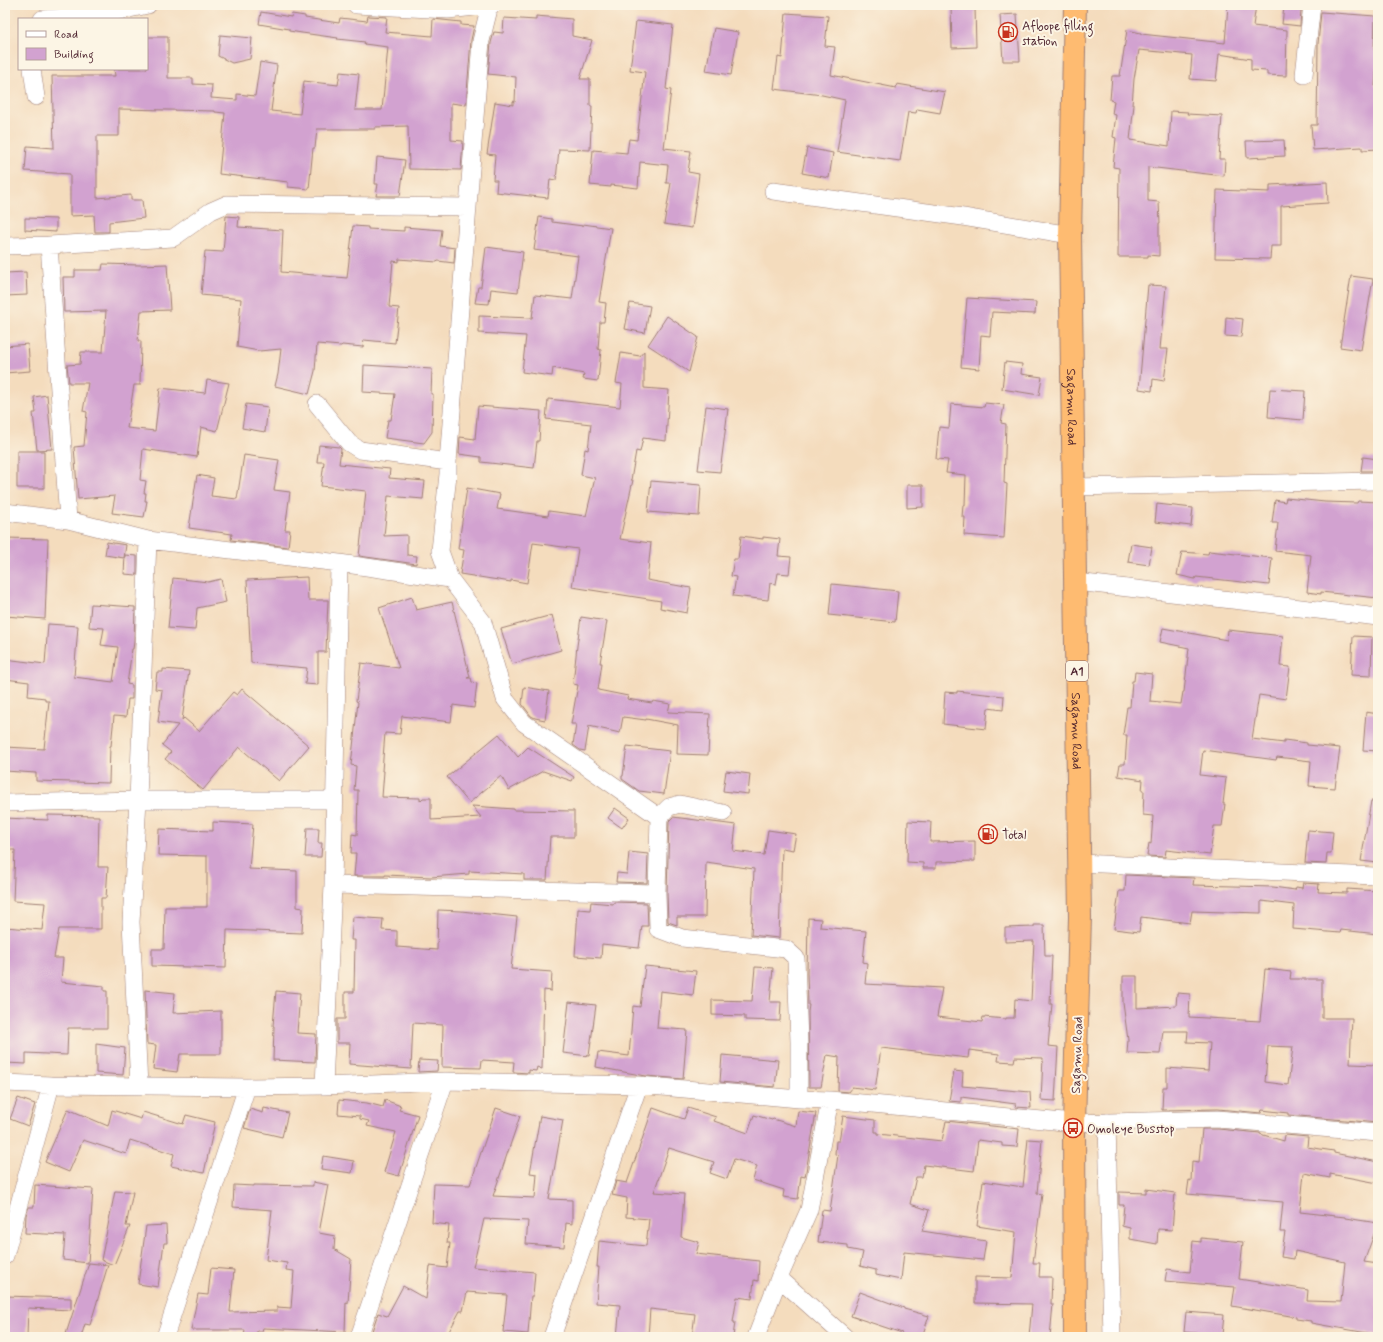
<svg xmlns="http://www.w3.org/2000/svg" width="1383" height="1342" viewBox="0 0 1383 1342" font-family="Mynerve,sans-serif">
<rect width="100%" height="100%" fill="#fcf5e5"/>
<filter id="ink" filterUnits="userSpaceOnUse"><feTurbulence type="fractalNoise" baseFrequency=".025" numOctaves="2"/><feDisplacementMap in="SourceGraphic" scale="8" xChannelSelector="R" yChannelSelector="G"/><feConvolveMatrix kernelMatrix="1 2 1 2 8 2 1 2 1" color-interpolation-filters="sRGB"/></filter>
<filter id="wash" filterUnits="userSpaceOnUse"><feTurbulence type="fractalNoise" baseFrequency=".012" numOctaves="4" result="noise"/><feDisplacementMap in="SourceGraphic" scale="16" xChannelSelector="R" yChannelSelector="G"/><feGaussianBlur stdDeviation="0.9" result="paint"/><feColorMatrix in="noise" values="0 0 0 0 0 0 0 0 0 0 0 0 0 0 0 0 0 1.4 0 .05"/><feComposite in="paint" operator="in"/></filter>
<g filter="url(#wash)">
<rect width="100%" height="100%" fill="#f4dcbd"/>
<g id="blocks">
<path fill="#d2a2d0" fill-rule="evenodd" d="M951 5H963V9L975 8 976 47 952 48Z
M1228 5H1256L1253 26 1287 30 1286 76 1267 75V71L1251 70V59L1219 54 1216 81 1190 79 1192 55 1139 50 1134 79 1132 105H1134L1130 140 1169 146 1171 111 1188 112 1187 114 1222 116 1219 159H1225L1224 176 1148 167V201L1159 202 1160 223H1159V256L1148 255V257H1118L1119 168 1113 167 1116 138 1113 137 1116 115 1112 114 1114 101 1110 100 1112 76H1120L1127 30 1141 33V34L1225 43Z
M1284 7 1299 8 1298 10H1301L1300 26 1282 24Z
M261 12 291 17 292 14 305 16V18L339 23 340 18 367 21 368 16 387 17 385 32 432 36 433 19 461 22V25L474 26 471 40 466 105 451 103V140L463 141 461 170 409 169 408 126 375 127V129H317L315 148H313L309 189 288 187V182L219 174 225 113 215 112V111L119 109V136H97V198L131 195V200H142L144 218 109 222V232H95L94 215 70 216V174L25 171 27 146 54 148 52 76H115L114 69H147V37H168V78H193V84L212 85 211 98 237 100V94L255 96 260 62 277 65 271 111 300 114 304 81 338 85 340 72 359 74 355 110H382L388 47 364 44 365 42 337 39 338 38 302 33 289 31V29L259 24Z
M1321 12 1375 16 1374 50 1378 51 1375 86H1378V149L1362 150V147L1313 150 1311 125H1317L1318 44Z
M786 13 828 16 825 46 835 47 831 75 896 88 897 84 945 92 940 113 917 109 916 113 908 112 900 161 837 152 845 100 822 95 774 89 778 57 782 58Z
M1017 14 1020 61H1003L1000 15Z
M536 16 572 19V36L592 40 580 79H590V106H592L590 150 559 149 556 180 550 179 548 198 496 192 497 180H493L495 155 487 154 495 102 513 105V101L515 102 516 77 488 74 491 43 494 32 503 33 504 18 536 20Z
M636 21 673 25 666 89 671 90 664 148 691 151 688 172 699 174 692 228 664 224 671 183H666L668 165 640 162 638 188 611 185V187L590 185 593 150 627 153 629 139 637 140 645 72 630 70Z
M714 28 738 32 731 75 706 71Z
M220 35 252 38 250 59 232 63 218 56Z
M1284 140 1285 156 1247 158 1246 141Z
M807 148 833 153 829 178 802 173Z
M377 157 405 160 400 196H376L378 184H375Z
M1327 182 1328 203 1281 206V246H1271L1270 259 1215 258 1217 190 1270 192V185Z
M226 216 239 217 238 227 283 230 281 272 347 278 353 226 368 227V229L404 231V227L442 230 440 246 455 248 454 263 438 261 437 262 399 259V262L393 261 389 307 399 308 395 343 364 340 363 347 342 345 341 346 317 344 315 371 309 394 275 386 278 374 281 349 259 351 237 347 241 299 201 295 205 251 223 252Z
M539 217 552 219V222L583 226V224L611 228 599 302 606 303 604 322H600L598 349 601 350 598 381 583 379 584 374 553 368 552 376 522 372 526 336 479 333V316L532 318 535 295 572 299 578 256 534 250Z
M25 218 56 219V232L25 230Z
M486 247 523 252 518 292 491 289 489 304 475 303 478 287H481Z
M103 264 140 265 167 264 170 310 141 311 138 341H141L140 385H134L127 428 155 431 160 388 205 393 207 380 229 383 217 431 201 427 197 457 143 449 140 480 146 481 144 493H146L145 501H147L144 517 112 513 115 496 78 499 74 447 84 446 87 412 83 411 88 383H69L67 365 80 364 81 352H103L106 311 64 312 63 277H75V270H102Z
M26 272 27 295 5 296V273Z
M1351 276 1373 279 1361 350 1340 347Z
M1148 285 1166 286 1160 349H1168L1164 381 1153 379 1152 391 1139 389Z
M967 298 1036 302 1035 314 992 312 990 336 981 335 979 369 961 367Z
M630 303 650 306 645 333 625 329Z
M667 316 698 337 689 372 648 345Z
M1226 317 1243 319 1241 337 1225 336Z
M28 344 30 371 5 373V346Z
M644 351V388L669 390 666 441 643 438 640 452 636 451 631 480H633L620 539 651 543 647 580 691 588 687 613 660 608 661 601 572 587 578 549 533 543 527 583 511 580V582L460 574 464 550 458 549 467 488 500 494 497 509 548 516 549 511 586 516 595 478 581 475 585 449 588 450 591 424 546 419 548 399 620 407 622 384 616 383 621 353 640 356Z
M1005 362 1022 364 1021 374 1042 377 1039 395 1002 389Z
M364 365 432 369 431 394H433L432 432 424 443 385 438 388 420H391L395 394 363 392Z
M1270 389 1305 391 1303 420 1268 417Z
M47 395 52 449 37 450 33 413H36L34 397Z
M985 403 1004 405 1001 423 1006 424 1004 483 1007 484 1004 538 964 535 965 517H962L963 505H965L966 475 946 473 948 460 936 459 939 427 949 428 951 404 984 407Z
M246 404 268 407 265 432 242 428Z
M478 406 541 411 539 441H537L534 468 481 462V457L459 454 460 437 475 439Z
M706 406 728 409 720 472 698 470Z
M319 445 339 447 341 449 339 464 390 469 389 478 425 481 423 499 388 496 384 536 407 535V555L417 556 416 564 359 556 366 491 321 486 324 462H317Z
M17 451H44V488H17Z
M244 455 279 460 274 490 290 492 285 530H290L288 547 231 540 232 534 189 528 197 475 214 478 211 496 237 499Z
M1363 457 1378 459V471H1361Z
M651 481 701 485 699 516 648 512Z
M907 485H923V507L907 508Z
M1286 498 1325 502 1357 503 1358 501 1378 502V598L1321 592V594L1307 592 1311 555 1275 551 1278 523H1272L1275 500 1285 502Z
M1157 504 1193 508 1191 526 1155 522Z
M741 536 763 539V537L780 539 778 556 791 557 789 574 778 573 776 584 770 583 768 600 733 596 736 577 731 576 734 559H738Z
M5 538 48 539 45 619 5 616Z
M107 542 126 545 124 558 105 555Z
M1131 544 1152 547 1149 565 1128 562Z
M1209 551 1272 558 1269 585 1196 577 1195 579 1177 575 1182 552 1208 554Z
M125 555 137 556V575L124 574Z
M307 577 308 600H328L326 652H318V685L305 684 307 668 251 663 247 580Z
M173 578 208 582 221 579 226 602 197 608 195 630 168 628Z
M832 584 898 591 895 622 829 615Z
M412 597 416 610 452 602 470 677 467 678H471L472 682 477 683 474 708 453 705 451 722 402 716 400 734 385 733 382 771H384L382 797 420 798V801L423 798H431V820L481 817 472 806 514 809V810L574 811V837H550L547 880H524V874L469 871V874L431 877 385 875V876H354L356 853H351L352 834 357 835 358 790H354L356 766 351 765 358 702 356 701 361 663 399 668 379 608Z
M91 604 135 607 134 642 133 649H132L127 684 132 685V699H128L126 717 114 716 111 746H110L109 783 36 781V773L5 771V747L44 749 49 701H45V698L28 696 29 682 5 679V659L45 664 48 624 78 626 74 677 113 682 118 647 101 645 104 628 89 627Z
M552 615 561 650 512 664 501 629Z
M581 617 607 621 600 663H602L598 690 628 696 627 699 652 703 653 701 670 704 668 712 710 714 708 755 677 754 678 725 646 719V720L623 717 620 733 589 726 585 751 580 750 573 745 576 724H571L578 685 573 684 577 646Z
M1163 628 1227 640 1228 630 1283 636 1280 666 1290 667 1286 699 1259 695 1252 739 1284 743V740L1307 743V745L1340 748 1335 788 1309 786 1311 761 1277 757 1276 760 1203 750 1200 775 1226 778 1223 804H1225L1222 826H1214L1210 855 1166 850 1165 857 1147 856 1149 843 1151 844 1153 816 1143 815 1144 791H1142L1143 780 1118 776 1120 764H1125L1127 735H1123L1127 707H1130L1132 681H1134L1135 672 1152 674 1150 701 1181 704 1183 692H1184L1189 648 1160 642Z
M1353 636 1372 637 1371 676 1351 675Z
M163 669 189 671 182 720 184 718 199 731 233 692 237 695 242 689 309 746 279 781 239 747 203 790 165 759 171 752 162 745 178 725 158 722 162 690 155 689 157 672H163Z
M524 687 549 691 545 720 535 718 531 716 522 704Z
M957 691 1004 696 1003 710 988 708 986 729 943 724 945 692 957 693Z
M1366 712 1378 714V751L1363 750Z
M499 734 518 757 528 747 574 777 572 781 543 771 509 790 501 776 469 803 447 777Z
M627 746 670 751 664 794 639 791 622 779V776H623Z
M726 771 750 774 748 794 723 791Z
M1371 801 1378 802V863L1361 861Z
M615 808 629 818 622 828 608 818Z
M48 815 99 816 98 867H108L106 898H101V929H59L54 958H63L61 982 104 986V991H107V1028H68L67 1055 26 1053V1064L5 1063V927L42 930 45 903 13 901 15 850H5V818L48 820Z
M673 817 736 825 733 851 764 855 768 830 796 834 793 850 782 848 779 938 751 935 754 869 706 862 705 917H677V925L668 922 667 893 669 821Z
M908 821 931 822 930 842 975 841V861L936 862V868H923V863L907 862Z
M213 822 253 824 249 869 297 871V907L303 908 302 933 227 930 226 968 152 966V949H164L165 907H207V856L158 855 159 829 213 831Z
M307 828H319L318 843H322L321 857H305Z
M1308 830 1333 832 1331 853H1327L1326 864 1305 863Z
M629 852 648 854 647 883 616 882 617 873 627 874Z
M1126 875 1194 878 1193 885 1273 887 1295 890 1296 887 1302 888 1303 883 1319 884 1318 892 1347 893V889L1378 891V934L1341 930 1340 933 1293 929 1294 905 1261 901V913L1192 911 1190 923 1141 917 1139 932 1114 929 1119 891H1125Z
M591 902 613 904 614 902 647 903 648 926H642L639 948 602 944 601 958 575 956 578 909 590 910Z
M438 910 461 911 517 917 511 969 552 972 551 991 544 990 542 1069 537 1067 536 1071 529 1070V1073L513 1072 514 1062 482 1060 481 1068 442 1067 443 1025 413 1023 411 1069 349 1064 350 1043H337V1019H345V992H354L355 940H351L353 917 383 919 382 930 397 931V947L437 950Z
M808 918 821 919 820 927 866 931 863 962 867 963 865 984 942 988 937 1017 982 1022 983 1017 1006 1019V1018H1014L1015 999 1031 1001 1034 941 1005 942V928L1034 927V925H1044L1045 956H1052L1050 1004H1052L1048 1046 1058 1047 1055 1101 1041 1100 1043 1058 1015 1057 1014 1062 998 1061 999 1054 969 1050 968 1058 881 1048 875 1090 852 1087 848 1092 838 1091 839 1057 827 1055 821 1087H809L808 1012 809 1005H808L807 973Z
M645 966 696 971 693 995 660 991 657 1028 687 1030 683 1079 646 1076 596 1067 598 1052 629 1056 633 1006 640 1007Z
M755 967 773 968 770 1002H781L780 1021 745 1020V1016L712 1015V1000L752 1001Z
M1265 969 1291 972 1290 979H1322V1018H1352L1350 1064 1378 1065V1123L1288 1115V1113L1262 1110 1261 1113 1218 1109 1162 1110 1163 1087H1167V1068L1208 1071 1210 1043 1187 1042 1188 1031H1163L1160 1054 1127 1053 1128 1040 1123 1003V976H1137V1008L1176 1006 1177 993 1190 994 1189 1017 1260 1021ZM1268 1046 1293 1047 1288 1085 1265 1082Z
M145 990 175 993 173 1013 221 1011V1054H180L177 1072 153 1069 156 1045 147 1044Z
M276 991 300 993 297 1033 316 1034 315 1062 273 1060 274 1026H273Z
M569 1002 596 1005 589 1056 563 1053Z
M96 1044 125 1048 123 1075 96 1073Z
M722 1055 778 1060 775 1087 720 1082Z
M419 1060 438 1061 437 1071 418 1072Z
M954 1071 963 1072 962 1086 1030 1092 1031 1108 1015 1107 1016 1104 961 1097V1102L949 1101Z
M18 1098 35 1104 28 1126 10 1119Z
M339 1100 367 1103 383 1107 385 1100 401 1106 399 1110 418 1115 399 1176 384 1172 396 1132 367 1126 369 1121 360 1119V1116L338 1114Z
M264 1108 288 1113 282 1137 244 1128 250 1109 263 1113Z
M496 1108 520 1116 493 1196 535 1198 537 1174 530 1173 540 1116 563 1120 549 1199 572 1200V1224L566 1223 564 1247 526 1244 528 1221 484 1219 473 1267 535 1272 533 1296H531L528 1334 503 1332 507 1295 467 1292 463 1311H460L446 1337H370L378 1313 387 1316 403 1286 426 1299 430 1266 447 1268 450 1243H447L449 1225 432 1223 434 1184 470 1185Z
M653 1108 684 1119 688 1108 716 1117 714 1121 748 1133 754 1115 772 1120 773 1119 796 1126 798 1111 816 1113 805 1177 801 1176 798 1199 783 1197 784 1190 753 1180 757 1166 734 1159 727 1179 710 1173 714 1162 669 1148 654 1192 684 1194 681 1237 699 1242 696 1254 759 1261 758 1281 754 1280 752 1299 737 1297 733 1322H735L733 1337H692L695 1314 650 1309 648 1337H617L620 1305 596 1303 599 1267H597L599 1241 646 1246 649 1219 626 1217 627 1198 612 1195 616 1181 627 1183Z
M68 1109 108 1126 112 1110 141 1119 143 1112 183 1124 186 1115 215 1122 204 1173 171 1166 174 1154 130 1140 126 1154 83 1140 69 1172 45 1162Z
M843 1116 875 1120V1132H878V1134L942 1141 946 1121 1019 1129 1017 1147 1002 1146V1143L978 1140 974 1171 924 1165 922 1177H916L910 1204 929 1210 922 1231 986 1241 983 1260 904 1252 901 1280 876 1275V1270L860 1266 863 1252 848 1249V1245L818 1242 822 1210 830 1211 838 1155 835 1154 836 1141H839Z
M1202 1129H1218L1260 1133V1134L1284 1141 1285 1135 1308 1137 1307 1147 1334 1151V1153L1378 1162V1183L1330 1174V1178L1304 1173 1300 1212 1345 1217V1218L1378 1223 1364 1262 1378 1264V1335L1311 1323V1321L1296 1319V1317L1232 1306 1235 1287 1165 1281 1167 1269 1190 1272 1193 1241 1201 1242V1238L1243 1242 1239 1279 1308 1290 1307 1301 1341 1302 1345 1262 1295 1251 1294 1259 1281 1257 1285 1232H1280L1283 1202 1187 1194 1189 1180 1191 1181 1192 1161 1199 1162Z
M1028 1139 1042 1140 1037 1193 1042 1194 1033 1263H1040L1039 1277H1052L1051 1304H1053L1050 1337H1029L1032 1304 975 1303V1277L1012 1278 1016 1232 977 1226 983 1181 1023 1187Z
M323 1156 354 1161 352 1173 321 1169Z
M313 1182 328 1185 319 1233 335 1236 334 1249 351 1259 348 1303 346 1302 345 1332 263 1328 262 1331H257V1337H244L245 1330H191L198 1294 208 1295 211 1268 234 1270 230 1312 277 1311V1307L291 1308 294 1271 286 1270 287 1263 266 1260 272 1210 233 1207 234 1185 254 1186V1185L313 1186Z
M35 1185 93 1189 88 1263 63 1260 65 1235 25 1233 26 1215 29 1207H34Z
M1146 1189 1175 1193 1172 1230 1158 1229 1157 1244 1130 1239V1228L1122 1226 1124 1205H1119V1192L1146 1193Z
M115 1191 133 1192 126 1226H130L114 1265 101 1260Z
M166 1225 167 1243H164L158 1287 138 1284 146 1226Z
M89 1263 108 1265 90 1325 85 1324 81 1337H65Z
M860 1292 904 1308V1309L929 1316 922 1337H901L902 1333 851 1316Z
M5 1296 71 1298V1310L28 1308 27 1337H5Z
M1186 1312 1224 1315 1222 1335 1184 1332Z"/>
</g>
</g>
<g filter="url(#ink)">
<use href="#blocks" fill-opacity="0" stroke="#9f7e74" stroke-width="1"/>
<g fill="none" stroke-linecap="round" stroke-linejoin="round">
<defs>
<path id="street" d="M356 5 448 10 493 5
M490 5 481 41 448 462V474L440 551 450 579 483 622 505 699 524 723 659 817
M42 19 106 14 148 5
M32 69 36 97
M1304 75 1312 5
M773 191 963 217 1070 235
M49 245 68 520
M5 246 49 245 173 238 211 211 227 204 468 207
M317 404 349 443 360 450 448 462
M1072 487 1378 481
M5 512 68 520 148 540 339 563 450 579
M1076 582 1378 617
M5 803 138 800H334
M723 813 680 804 669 807 659 817 657 893 658 929 682 938 786 949 796 958 799 1042V1099
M1079 863 1375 876
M333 885 657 893
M5 1083 51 1085 247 1087 324 1086 445 1081 639 1085 799 1099 830 1100 1074 1123 1218 1119 1378 1133
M139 1086 131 922 138 800 148 540
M324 1086 333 885 339 563
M1107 1122 1112 1337
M5 1256 51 1085
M779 1278 845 1337
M165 1337 247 1087
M359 1337 445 1081
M552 1337 639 1085
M756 1337 779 1278 809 1210 830 1100"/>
<g id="highway">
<path id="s1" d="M1075 5 1070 235 1080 917 1074 1123 1075 1337"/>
</g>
</defs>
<use href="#street" stroke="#9f7e74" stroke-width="18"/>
<use href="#highway" stroke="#9f7e74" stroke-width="24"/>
<use href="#street" stroke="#fff" stroke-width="17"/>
<use href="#highway" stroke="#febb71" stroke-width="22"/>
</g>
</g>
<defs>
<symbol id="fuel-ring" viewBox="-11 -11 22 22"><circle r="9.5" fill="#fcf5e5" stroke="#c8321e" stroke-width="1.5"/><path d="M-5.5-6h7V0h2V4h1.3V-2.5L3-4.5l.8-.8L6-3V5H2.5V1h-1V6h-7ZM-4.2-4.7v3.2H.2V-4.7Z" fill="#c8321e"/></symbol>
<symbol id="bus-ring" viewBox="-11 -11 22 22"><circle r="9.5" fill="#fcf5e5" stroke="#c8321e" stroke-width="1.5"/><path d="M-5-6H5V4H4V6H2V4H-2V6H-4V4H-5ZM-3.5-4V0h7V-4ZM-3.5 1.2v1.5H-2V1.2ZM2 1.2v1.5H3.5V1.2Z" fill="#c8321e"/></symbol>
</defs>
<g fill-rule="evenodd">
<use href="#fuel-ring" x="997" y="21" width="22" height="22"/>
<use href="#fuel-ring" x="977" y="823" width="22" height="22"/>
<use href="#bus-ring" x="1062" y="1117" width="22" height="22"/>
</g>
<g text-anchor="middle" stroke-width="4" stroke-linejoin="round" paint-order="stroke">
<rect fill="#fcf5e5" stroke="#7f5f63" stroke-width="1" x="1066" y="661" width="22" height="20" rx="3"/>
<g font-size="12" font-weight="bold" fill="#4a1f2b">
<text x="1077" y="675">A1</text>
</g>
<g font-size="13" fill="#4a1f2b" stroke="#fcf5e5" text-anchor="start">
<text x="1022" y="30">Afbope filling<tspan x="1022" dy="15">station</tspan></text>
<text x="1002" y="839">Total</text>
<text x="1087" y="1133">Omoleye Busstop</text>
</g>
<g font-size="13" fill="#4a1f2b" stroke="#fcf5e5">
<text dy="5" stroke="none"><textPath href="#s1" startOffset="402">Sagamu Road</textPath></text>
<text dy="5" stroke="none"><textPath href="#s1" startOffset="726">Sagamu Road</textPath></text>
<text transform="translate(1076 1055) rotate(-88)" y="5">Sagamu Road</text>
</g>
</g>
<rect width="1383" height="1342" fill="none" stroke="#fcf5e5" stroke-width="20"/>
<rect x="18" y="18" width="130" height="52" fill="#fcf5e5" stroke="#b59f9b"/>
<rect x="26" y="31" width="20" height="6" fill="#ffffff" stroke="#b59f9b"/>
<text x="54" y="38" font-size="12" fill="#4a1f2b">Road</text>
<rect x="26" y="48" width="20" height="12" fill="#d2a2d0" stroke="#b59f9b"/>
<text x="54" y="58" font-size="12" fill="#4a1f2b">Building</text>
</svg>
